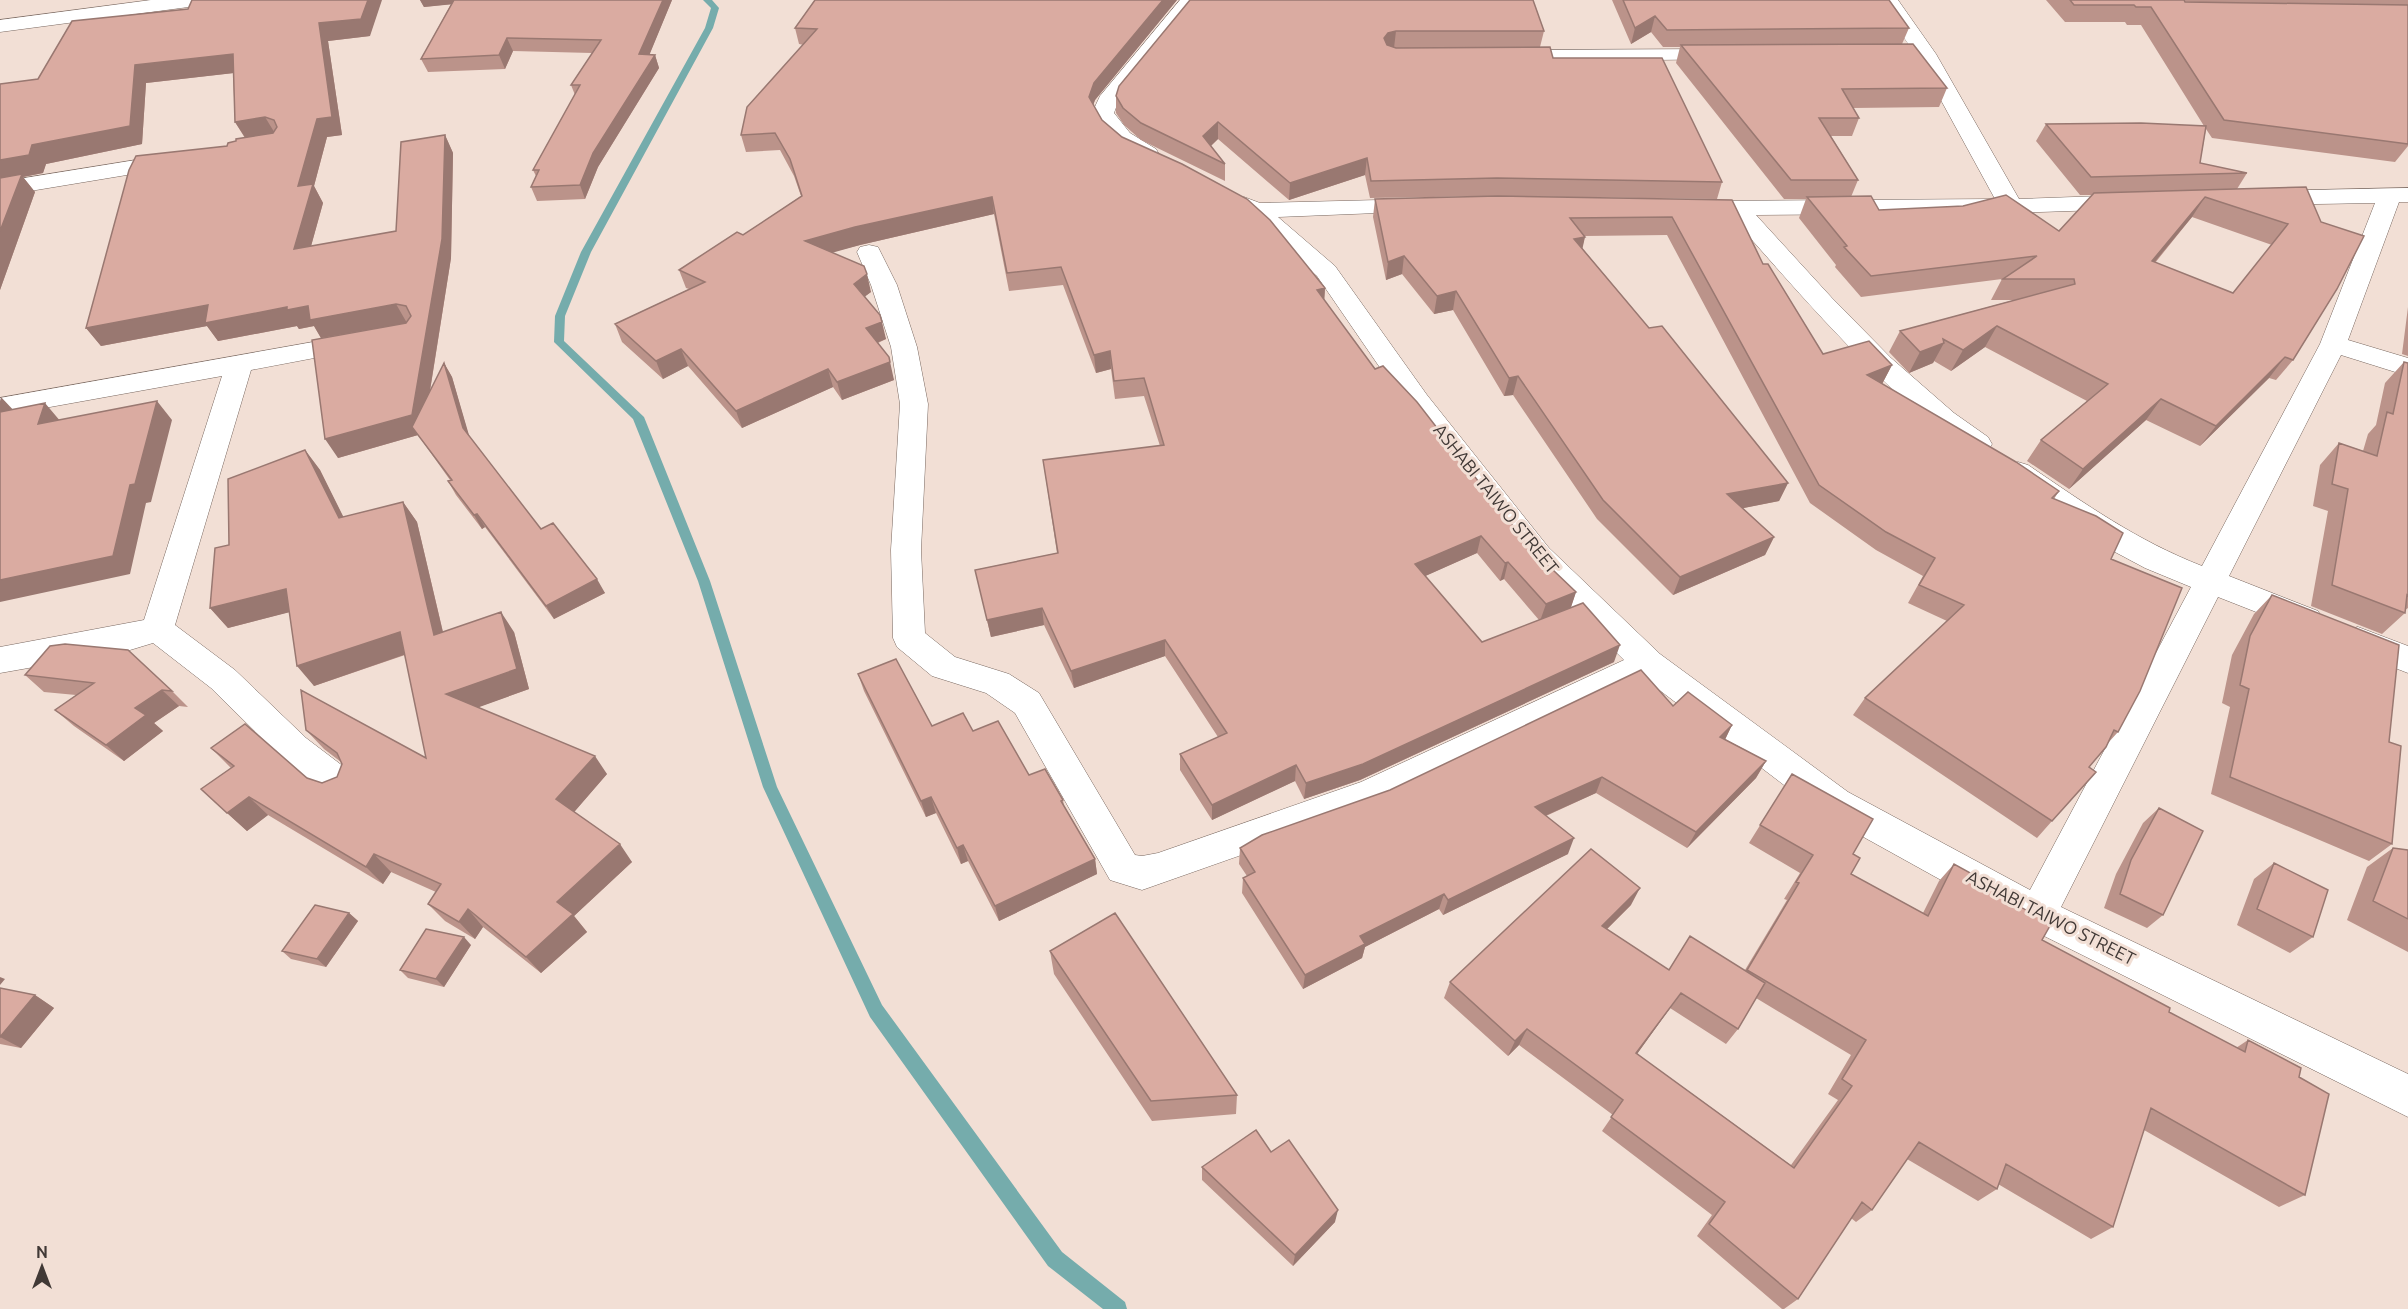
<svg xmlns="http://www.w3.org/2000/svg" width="2408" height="1309" viewBox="0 0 2408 1309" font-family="Ubuntu,sans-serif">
<rect width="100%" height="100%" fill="#f2dfd5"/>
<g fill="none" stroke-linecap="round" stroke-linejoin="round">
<path fill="#75acac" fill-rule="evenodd" d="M703 0H712L719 8 713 28 591 252 565 316 564 341 644 417 710 581 777 787 882 1005 1062 1252 1125 1302 1127 1309H1103L1048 1266 870 1017 763 787 698 581 633 419 554 342 555 316 581 252 705 28 711 8Z"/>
<defs>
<path id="minor" d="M151 0H206L203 4 196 6 0 32V20Z
M1180 0H1200L1118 102 1114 113 1130 133 1156 149 1159 154 1156 159C1128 166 1105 134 1092 113L1100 96Z
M1878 0H1898L1936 54 2019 199 2130 195 2138 197 2142 202 2138 207 2130 209 2011 213 1756 215 1832 298 1891 358 1954 413 1988 437 1992 444 1988 451C1981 453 1977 454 1971 452 1954 446 1936 428 1923 416 1852 356 1792 285 1730 215L1684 213 1680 208 1684 203 1692 201 1995 199 1919 60 1868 59 1865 55 1868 51 1911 48Z
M1722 49 1729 51 1732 55 1729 59 1506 62 1499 60 1496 56 1499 52 1506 50Z
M173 154 181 156 184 161 181 166 0 196V182Z
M2408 188V202H2399L2348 340 2408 358V376L2341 355 2229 576 2318 611 2323 620 2318 629 2307 632 2218 597 2061 907 2408 1074V1117L2024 926 1822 814 1645 679 1386 804 1142 890 1110 880 1015 713 986 693 932 676 897 647 893 638 891 550 900 404 891 347 871 285 857 252 860 247 869 245 878 247 897 285 917 347 928 404 921 550 925 633 955 657 1009 674 1039 693 1135 855 1142 856 1158 853 1361 782 1624 660 1527 564 1407 407 1317 276 1232 204 1236 199 1244 197 1260 203 1419 199 1427 201 1431 206 1427 211 1278 217 1335 266 1427 395 1549 548 1660 654 1848 792 2030 890 2191 587 2145 568 2100 544 2008 479 2003 472 2008 465 2018 462 2028 465C2087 505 2136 540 2202 566L2320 344 2375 203 2265 205 2257 203 2253 198 2257 193 2265 191Z
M358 334 367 336 371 342 367 348 251 370 175 625 235 670 306 738 352 773 357 784 352 795 339 799 326 795 282 758 211 688 153 643 130 650 0 673V647L144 620 222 376 0 416V398Z
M2358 627 2408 646V673L2346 649 2342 640 2346 631Z"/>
</defs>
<use href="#minor" stroke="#796860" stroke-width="1"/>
<use href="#minor" fill="#fff" fill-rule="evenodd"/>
</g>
<path fill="#bb938a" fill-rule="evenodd" d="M420 0H672L649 55H655L659 68 598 167 585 199 537 201 531 187 536 176 533 170 575 95 571 85 592 53 513 51 505 69 428 72 421 59 451 4 424 7Z
M815 0H1177L1095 100 1093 105 1102 120 1122 137 1325 288 1324 300 1375 369 1530 548 1576 592 1571 607 1614 662 1360 780 1304 799 1295 781 1212 820 1180 770V754L1218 737 1165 656 1074 688 1044 625 991 637 975 570 1057 553 1043 460 1160 446 1144 396 1115 399 1111 369 1096 373 1063 285 1009 291 994 214 860 245 832 252 871 292 865 296 886 339 878 343 894 380 842 400 833 387 742 428 688 366 663 379 622 342 615 324 689 289 686 288 679 270 743 235 801 196 794 176 780 150 746 152 741 135 804 45 799 44 795 28ZM1477 553 1500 581 1504 579 1539 620 1482 642 1425 576Z
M1190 0H1562H1533L1544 31 1540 47 1553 58 1722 182 1717 199 1494 196 1370 198 1365 175 1289 200 1218 139 1211 146 1225 164V181L1141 140 1124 125 1116 113V96Z
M1612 0H1889L1909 28 1902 44 1947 88 1939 107 1853 108 1859 118 1852 136H1831L1858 180 1851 197 1879 210 2059 231 2092 195H2080L2036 141 2046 124 2204 126 2141 25H2127L2125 22H2065L2046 0H2408V146L2395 162 2212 138 2206 129 2200 163 2247 173 2237 189 2306 187 2293 360 2276 380 2269 378 2200 446 2146 420 2069 489 2027 461 2041 440 2087 401 1985 347 1951 371 1934 361 1933 363 1909 373 1889 352 1900 331 2014 300H1991L2002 279 1861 297 1835 267 1836 265 1799 218 1806 199H1784L1676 63 1680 47H1663L1651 32 1631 44ZM2192 217 2272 245 2233 293 2155 263Z
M72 21 370 36 328 41 342 135 327 137 314 186 323 203 311 246 396 231 445 135 453 153 451 258 430 391 444 363 452 377 469 437 541 529 605 593 554 619 485 527 482 529 456 495 448 481 450 480 418 435 338 458 321 338 314 326 299 329 297 326 218 341 207 326 101 346 86 328 227 146 245 138 235 122 233 73 146 83 142 144 46 164 43 173 23 177 35 192 0 290V84L38 79Z
M1375 199 1732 200 1763 264 1823 354 1892 365 1882 384 2059 491 2054 499 2111 559 2118 732 2108 743 2089 767 2052 821 2037 838 1853 715 1865 698 1947 621 1908 603 1923 576 1876 550 1810 503 1667 235 1585 236 1582 248 1649 328 1788 483 1779 501 1743 508 1774 537 1765 555 1673 595 1597 519 1513 395 1504 396 1453 310 1434 314 1402 274 1386 280 1373 217Z
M2408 307V356L2402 354Z
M2404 362 2408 363V608L2405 610V613L2382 634 2311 606 2328 511 2313 506 2320 465 2339 443 2363 451 2368 434 2376 425 2385 383Z
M305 450 320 470 343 517 403 502 417 522 443 632H514L529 689 478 707 607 774 574 812 632 862 574 916 587 932 541 973 483 927 475 939 445 921 428 904 436 892 391 872 383 884 268 815 247 831 201 789 231 768 211 748 322 783 337 777 342 764 341 762 324 749 306 730 426 758 405 655 314 686 289 612 228 628 210 608 229 545Z
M2272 595 2389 742 2392 844 2369 861 2211 794 2230 707 2222 703 2232 655 2254 614Z
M858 674 932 726 973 731 1029 775 1063 800 1064 806 1095 859 1097 874 999 921 968 861 961 864 936 813 926 817 864 691Z
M25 675 172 691 188 707 179 706 154 723 163 731 124 761 74 726 55 710 76 695 44 692Z
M1673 706 1732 725 1725 739 1766 761 1756 778 1687 848 1596 793 1546 816 1568 854 1443 915 1439 909 1365 947 1362 958 1303 989 1242 893 1243 878 1247 876 1239 864 1240 848Z
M1792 774 1853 854 1851 874 1923 913 1939 881 1954 864 1992 891 2042 940 2169 1012 2236 1048 2248 1040 2299 1077 2305 1195 2279 1207 2144 1130 2113 1227 2091 1239 1998 1184 1997 1189 1978 1201 1907 1159 1872 1210 1856 1222 1851 1218 1798 1299 1784 1309H1782L1697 1236 1712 1215 1602 1131 1613 1115 1519 1045 1508 1056 1444 998 1450 982 1631 905 1607 929 1669 970H1745L1787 900 1784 899 1800 873 1749 843ZM1756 998 1851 1055 1828 1094 1838 1100 1791 1165 1637 1054 1670 1008 1726 1044 1738 1029Z
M2159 808 2163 915 2147 928 2104 908 2116 874 2143 823Z
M2393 848 2408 850V952L2347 920 2367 867Z
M2274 863 2313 937 2290 953 2237 925 2254 879Z
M349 913 358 921 326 967 291 959 282 951Z
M471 945 444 987 408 978 400 970Z
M1050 951 1237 1095 1236 1114 1152 1121 1054 974Z
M0 988 35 995 54 1008 21 1048 0 1044Z
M1271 1152 1335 1222 1293 1266 1202 1180V1167Z"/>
<path fill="#997871" d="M368 0H382L370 36 328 41 342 135 327 137 314 186 323 203 305 268 294 249 298 186 319 23Z
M420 0H463L465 3 424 7Z
M663 0H672L644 68 639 54Z
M1163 0H1177L1095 100 1090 114 1089 97 1094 83Z
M1655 16 1651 32 1631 44 1635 28Z
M1396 31 1394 48 1386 50 1384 38 1388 33Z
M507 38 513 51 505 69 499 55Z
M233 54 243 72 146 83 142 144 46 164 43 173 23 177 35 192 0 290V160L32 145 135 65Z
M655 55 659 68 598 167 585 199 580 185 593 153Z
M265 117 276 135 246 139 235 122Z
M1218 122V139L1203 153V136Z
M445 135 453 153 451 258 423 434 412 427 418 435 338 458 325 439 412 415Z
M1367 158 1365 175 1289 200 1290 183Z
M992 197 994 214 860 245 810 259 805 241 855 227Z
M2205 197 2192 217 2138 282 2152 261Z
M1585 237 1581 255 1574 239Z
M1404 256 1402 274 1386 280 1388 262Z
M867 274 871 292 859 301 854 284Z
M1325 288 1324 305 1317 290Z
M1456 291 1453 310 1434 314 1437 296Z
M396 304 407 323 321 338 314 326 299 329 297 326 218 341 207 326 101 346 86 328 208 305 287 307Z
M882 322 886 339 871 345 866 328Z
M1997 326 1985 347 1951 371 1963 350Z
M1944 343 1933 363 1909 373 1920 352Z
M681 349 688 366 663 379 656 361Z
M1110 351 1111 369 1096 373 1094 355Z
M889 357 894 380 842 400 837 382Z
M2285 357 2269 378 2200 446 2216 426Z
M444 363 452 377 471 442 463 428Z
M1892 365 1882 384 1857 394 1867 375Z
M828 369 833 387 742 428 736 411Z
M1518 376 1513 395 1504 396 1509 378Z
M1 397 18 415 0 417V401Z
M2161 399 2146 420 2069 489 2083 469Z
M157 401 172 420 151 502 146 503 130 574 0 602V578L130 485Z
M45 403 61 422 38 424Z
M305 450 320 470 354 538 339 518Z
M1788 483 1779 501 1719 513 1727 494Z
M403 502 417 522 448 654 434 635Z
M477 514 485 527 482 529 474 515Z
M1481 536 1477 553 1412 582 1415 564Z
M1774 537 1765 555 1673 595 1680 577Z
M1508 562 1504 579 1500 581 1505 563Z
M597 579 605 593 554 619 546 606Z
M286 589 302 609 228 628 210 608Z
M1576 592 1570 610 1540 621 1546 604Z
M1042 608 1044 625 991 637 987 620Z
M501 612 514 632 529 689 460 714 446 694Z
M400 632 415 651 314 686 297 666Z
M1165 640V656L1074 688 1071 671Z
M1620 645 1614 662 1360 780 1304 799 1306 783Z
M162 690 179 706 154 723 163 731 124 761 106 745 135 708Z
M1732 725 1724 742 1720 737Z
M595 756 607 774 569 818 556 799Z
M1766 761 1756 778 1687 848 1696 832Z
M1296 765 1295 781 1212 820V805Z
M1602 777 1596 793 1529 823 1535 807Z
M249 797 268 815 247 831 227 813Z
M931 797 936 813 926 817 921 801Z
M1574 838 1568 854 1443 915 1448 900Z
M620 844 632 862 574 916 587 932 541 973 526 957 557 902Z
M963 845 968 861 961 864 957 848Z
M374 854 391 872 383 884 366 867Z
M1095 859 1097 874 999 921 995 906Z
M1640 888 1631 905 1594 942 1602 926Z
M1444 894 1439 909 1365 947 1362 958 1303 989 1305 975 1360 936Z
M468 909 483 927 475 939 459 922Z
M349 913 358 921 326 967 317 959Z
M464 937 471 945 444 987 436 979Z
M0 977 5 979 0 985Z
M1681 993 1670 1008 1627 1068 1636 1053Z
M35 995 54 1008 21 1048 0 1037Z
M1527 1029 1519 1045 1508 1056 1515 1041Z
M1338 1210 1335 1222 1293 1266 1295 1255Z"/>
<path fill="#daaba1" stroke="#997871" stroke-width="1.5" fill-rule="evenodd" d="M192 0H368L361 19 319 23 332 117 317 119 298 186 313 184 294 249 396 231 401 142 445 135 442 239 412 415 325 439 312 340 406 323 411 316 406 306 396 304 310 320 308 306 287 310V307L205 323 208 305 86 328 129 170 136 156 227 146 228 143 236 141V139L273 133 277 127 274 120 265 117 235 122 233 54 135 65 130 126 32 145 29 155 0 160V84L38 79 72 21 188 9Z
M454 0H663L639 54 655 55 593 153 580 185 531 187 539 170H533L580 85H571L601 40 507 38 499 55 421 59Z
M815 0H1163L1094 83 1089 97 1102 120 1122 137 1182 164 1247 199 1270 220 1325 288 1317 290 1375 369 1383 366 1417 402 1530 548 1576 592 1546 604 1508 562 1505 563 1481 536 1415 564 1482 642 1583 603 1620 645 1363 764 1306 783 1296 765 1212 805 1180 754 1227 733 1165 640 1071 671 1042 608 987 620 975 570 1058 553 1043 460 1164 445 1144 378 1114 381 1110 351 1094 355 1061 267 1007 273 992 197 855 227 805 241 864 266 867 274 854 284 880 315 882 322 866 328 889 357 890 362 837 382 828 369 736 411 681 349 656 361 615 324 705 282 679 270 737 232 743 235 802 196 790 159 775 133 741 135 747 107 817 29 795 28Z
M1190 0H1533L1544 31H1396L1388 33 1384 38 1387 45 1396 48 1550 47 1553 58H1662L1722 182 1497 178 1371 181 1367 158 1290 183 1218 122 1203 136 1225 164 1141 123 1123 108 1116 96 1119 86Z
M1623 0H1889L1909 28 1667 30 1655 16 1635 28Z
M2070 0H2184L2185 2 2408 5V144L2224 120 2151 7H2136L2134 5H2074Z
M1913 44 1947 88 1842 89 1859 118H1819L1858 180H1791L1681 45Z
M2141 123 2206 126 2200 163 2247 173 2091 177 2046 124Z
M22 174 0 231V178Z
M2306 187 2321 222 2364 236 2337 289 2293 360 2285 357 2216 426 2161 399 2083 469 2041 440 2108 384 1997 326 1963 350 1943 339 1944 343 1920 352 1900 331 2075 284 2074 279H2003L2037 256 1871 276 1844 247 1847 246 1807 197 1871 196 1879 210 1963 206 2006 195 2059 231 2094 193ZM2205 197 2288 224 2233 293 2152 261Z
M1498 196 1732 200 1763 264H1768L1823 354 1869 341 1892 365 1867 375 2016 462 2059 491 2052 498 2096 516 2123 533 2111 559 2182 588 2140 691 2118 732 2114 730 2106 747 2089 767 2096 772 2052 821 1865 698 1964 605 1919 585 1935 558 1886 532 1819 485 1672 217 1570 218 1585 237 1574 239 1649 328 1662 326 1788 483 1727 494 1774 537 1680 577 1603 500 1518 376 1509 378 1456 291 1437 296 1404 256 1388 262 1375 199Z
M2404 362 2408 363V596L2407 595 2405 613 2332 585 2348 489 2332 484 2339 443 2377 456 2387 412 2393 414Z
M444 363 463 428 541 529 553 523 597 579 546 606 477 514 474 515 448 481 452 480 412 427Z
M157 401 135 484 130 485 113 556 0 580V412L45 403 38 424Z
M305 450 339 518 403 502 434 635 501 612 517 669 446 694 595 756 556 799 620 844 557 902 573 914 526 957 468 909 459 922 428 904 441 884 374 854 366 867 249 797 227 813 201 789 234 766 211 748 245 724 307 778 322 783 337 777 342 764 337 753 306 730 301 690 426 758 400 632 297 666 286 589 210 608 215 548 229 545 228 479Z
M2272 595 2399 645 2389 742 2401 746 2392 844 2230 777 2249 689 2240 685 2250 636Z
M65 644 128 650 172 691 162 690 135 708 146 715 106 745 55 710 94 683 25 675 50 646Z
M896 659 932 726 963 713 973 731 998 721 1029 775 1045 769 1063 800 1061 801 1095 859 995 906 963 845 957 848 931 797 921 801 858 674Z
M1641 670 1673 706 1688 692 1732 725 1720 737 1766 761 1696 832 1602 777 1535 807 1574 838 1448 900 1444 894 1360 936 1365 944 1305 975 1243 878 1255 872 1240 848 1262 835 1390 790Z
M1792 774 1873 819 1853 854 1860 858 1851 874 1928 916 1954 864 1994 886 1992 891 2051 924 2042 940 2170 1008 2169 1012 2245 1052 2248 1040 2301 1068 2299 1077 2329 1094 2305 1195 2151 1108 2113 1227 2006 1164 1997 1189 1919 1142 1872 1210 1862 1202 1798 1299 1709 1224 1725 1202 1611 1117 1623 1100 1527 1029 1515 1041 1450 982 1591 849 1640 888 1602 926 1669 970 1690 936 1765 983 1738 1029 1681 993 1636 1053 1794 1168 1852 1086 1842 1079 1866 1040 1747 970 1799 883 1796 882 1813 855 1760 825Z
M2159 808 2203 831 2163 915 2120 894 2131 860Z
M2393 848 2408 850V919L2373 901Z
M2274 863 2328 890 2313 937 2257 909Z
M315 905 349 913 317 959 282 951Z
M1115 913 1237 1095 1151 1101 1050 951Z
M426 929 464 937 436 979 400 970Z
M0 988 35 995 0 1037Z
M1256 1130 1271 1152 1289 1140 1338 1210 1295 1255 1202 1167Z"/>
<g text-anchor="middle" stroke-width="6" stroke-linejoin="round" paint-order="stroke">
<g font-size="18" fill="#413936" stroke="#f2dfd5">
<text transform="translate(1496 499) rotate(51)" y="6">ASHABI TAIWO STREET</text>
<text transform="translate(2051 918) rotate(27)" y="6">ASHABI TAIWO STREET</text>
</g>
</g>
<g transform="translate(42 1267)" stroke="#f2dfd5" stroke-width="4.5" paint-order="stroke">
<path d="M0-4.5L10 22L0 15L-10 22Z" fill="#413936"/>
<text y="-9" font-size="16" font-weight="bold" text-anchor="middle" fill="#413936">N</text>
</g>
</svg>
